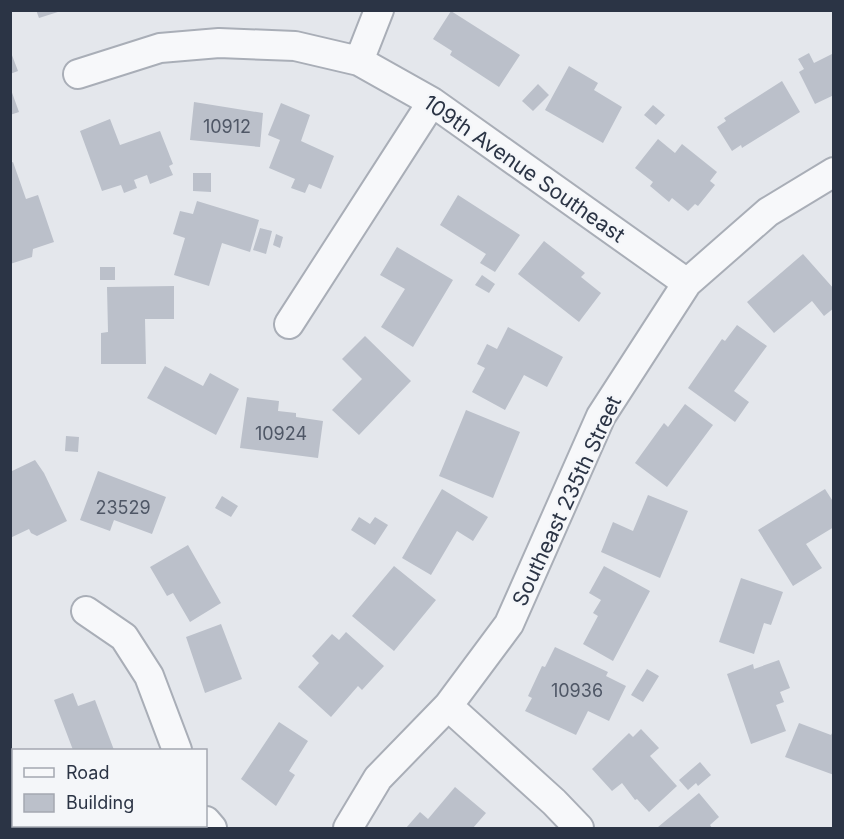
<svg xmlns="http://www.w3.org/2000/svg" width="844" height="839" viewBox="0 0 844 839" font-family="Inter,sans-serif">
<rect width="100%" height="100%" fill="#e4e7ec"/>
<path fill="#bbc0ca" d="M36 10H61V11L39 18Z
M451 11 520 55 499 87 450 55 452 51 433 39Z
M10 50 18 71 10 74Z
M809 53 814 63 834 53V95L815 104 799 72 804 69 798 59Z
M569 66 598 83 594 90 622 107 603 143 545 110Z
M782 81 800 112 745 146 742 148 741 145 732 151 717 127 726 121 724 118Z
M538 84 549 95 533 111 522 101Z
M10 87 19 112 10 115Z
M194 102 263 113 260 147 190 140Z
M281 103 310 115 301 141 334 156 321 189 309 184 305 193 291 188 295 179 269 168 280 140 268 135Z
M653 105 665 115 656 125 644 115Z
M110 119 120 145 160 131 173 164 169 166 173 175 150 184 147 175 134 180 137 188 124 193 121 185 102 191 80 131Z
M658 139 675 153 682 144 717 172 710 181 715 185 698 206 695 204 688 211 672 198 669 202 650 186 653 182 635 168Z
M13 162 26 199 38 195 54 242 33 249 32 257 10 264V163Z
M193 173H211V192L193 191Z
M458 195 520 235 495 272 480 263 486 254 440 225Z
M197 201 259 220 250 252 222 243 209 286 174 275 185 238 173 234 180 211 193 214Z
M260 228 272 231 266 254 253 250Z
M276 234 283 237 280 248 273 245Z
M544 241 585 273 581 277 601 293 579 322 518 274Z
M397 247 453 280 413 347 381 327 405 289 380 275Z
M803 254 834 289V308L824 316 812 301 774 333 747 302Z
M100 267H115V280H100Z
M482 275 495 284 489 293 475 285Z
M174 286V319H145L146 364H101V333L108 332 107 287Z
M737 325 767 346 734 391 749 402 735 422 688 388 722 339 725 341Z
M508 327 563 357 547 387 524 375 505 410 472 392 485 368 477 364 487 344 497 349Z
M365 336 411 381 359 435 332 410 362 379 342 359Z
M165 366 203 386 210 373 239 389 216 435 147 398Z
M247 397 279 401 278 411 296 413V417L323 421 318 458 240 448Z
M685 404 713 425 667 487 635 463 664 423 668 427Z
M466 410 520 432 493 498 439 476Z
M66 436 79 437 78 452 65 451Z
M35 460 44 473 67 521 37 536 31 533 29 529 10 538V472Z
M98 471 166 497 152 534 114 520 110 531 80 520Z
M442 489 488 517 473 541 457 531 431 575 402 558Z
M825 489 834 503V527L806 544 822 568 793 586 758 530Z
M648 495 688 511 660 578 601 552 613 522 633 531Z
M222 496 238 506 231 517 215 508Z
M359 517 370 524 375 517 388 525 375 545 351 530Z
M188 545 221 603 190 622 173 593 167 596 150 567Z
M394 566 436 600 394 651 352 616Z
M604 566 650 591 613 661 583 644 598 616 593 613 601 600 589 593Z
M741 578 783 592 771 625 764 623 754 654 719 642Z
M221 624 242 679 205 693 186 637Z
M346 632 384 666 362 690 358 686 331 717 298 687 319 663 312 656 332 634 339 640Z
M555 647 608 672 606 676 626 686 609 721 588 711 576 735 525 711 532 698 528 696 542 666 545 667Z
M779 660 790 688 780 692 784 702 776 705 786 731 751 744 727 674 753 664 754 669Z
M647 669 659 676 643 702 631 695Z
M73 693 78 706 95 700 114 750H73L54 700Z
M279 722 308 741 289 771 295 775 276 806 241 779Z
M799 723 831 735 834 729V775L785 757Z
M641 729 659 748 650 756 677 786 649 812 637 799 635 800 622 783 612 791 592 769 629 733 633 737Z
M700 762 711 775 698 786 696 783 688 790 679 780Z
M455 787 486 813 473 828H406L420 812 428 819Z
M699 793 719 817 710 825 712 828H660L658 827Z
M90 826H134L135 828H91Z"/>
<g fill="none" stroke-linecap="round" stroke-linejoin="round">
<defs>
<path id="street" d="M359 61 432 102 687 283
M78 74 160 48 219 43 295 46 359 61 379 10
M289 324 432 102
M86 611 124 637 149 676 177 750
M448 706 554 802 579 828
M206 821 212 828
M348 828 378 778 448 706 509 624 601 416 687 283 768 212 834 172"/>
</defs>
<use href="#street" stroke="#a9aeb7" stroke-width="32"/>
<use href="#street" stroke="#f7f8fa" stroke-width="28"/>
</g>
<g text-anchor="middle" stroke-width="4.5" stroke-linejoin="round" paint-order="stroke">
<g font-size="18" fill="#4f5766">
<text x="227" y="133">10912</text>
<text x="281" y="440">10924</text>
<text x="123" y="514">23529</text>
<text x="577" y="697">10936</text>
</g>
<g font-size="21" fill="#2b3445" stroke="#f4f6f9">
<text transform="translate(524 169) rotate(35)" y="7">109th Avenue Southeast</text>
<text transform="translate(567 501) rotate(-65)" y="7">Southeast 235th Street</text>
</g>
</g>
<rect width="844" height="839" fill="none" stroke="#2b3445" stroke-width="24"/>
<rect x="12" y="749" width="195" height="78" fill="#f4f6f9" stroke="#a4a8b1" stroke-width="1.5"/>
<rect x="24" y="768" width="30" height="9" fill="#f7f8fa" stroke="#a4a8b1" stroke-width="1.5"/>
<text x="66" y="779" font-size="18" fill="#2b3445">Road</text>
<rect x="24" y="794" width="30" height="18" fill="#bbc0ca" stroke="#a4a8b1" stroke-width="1.5"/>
<text x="66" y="809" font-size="18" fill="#2b3445">Building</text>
</svg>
